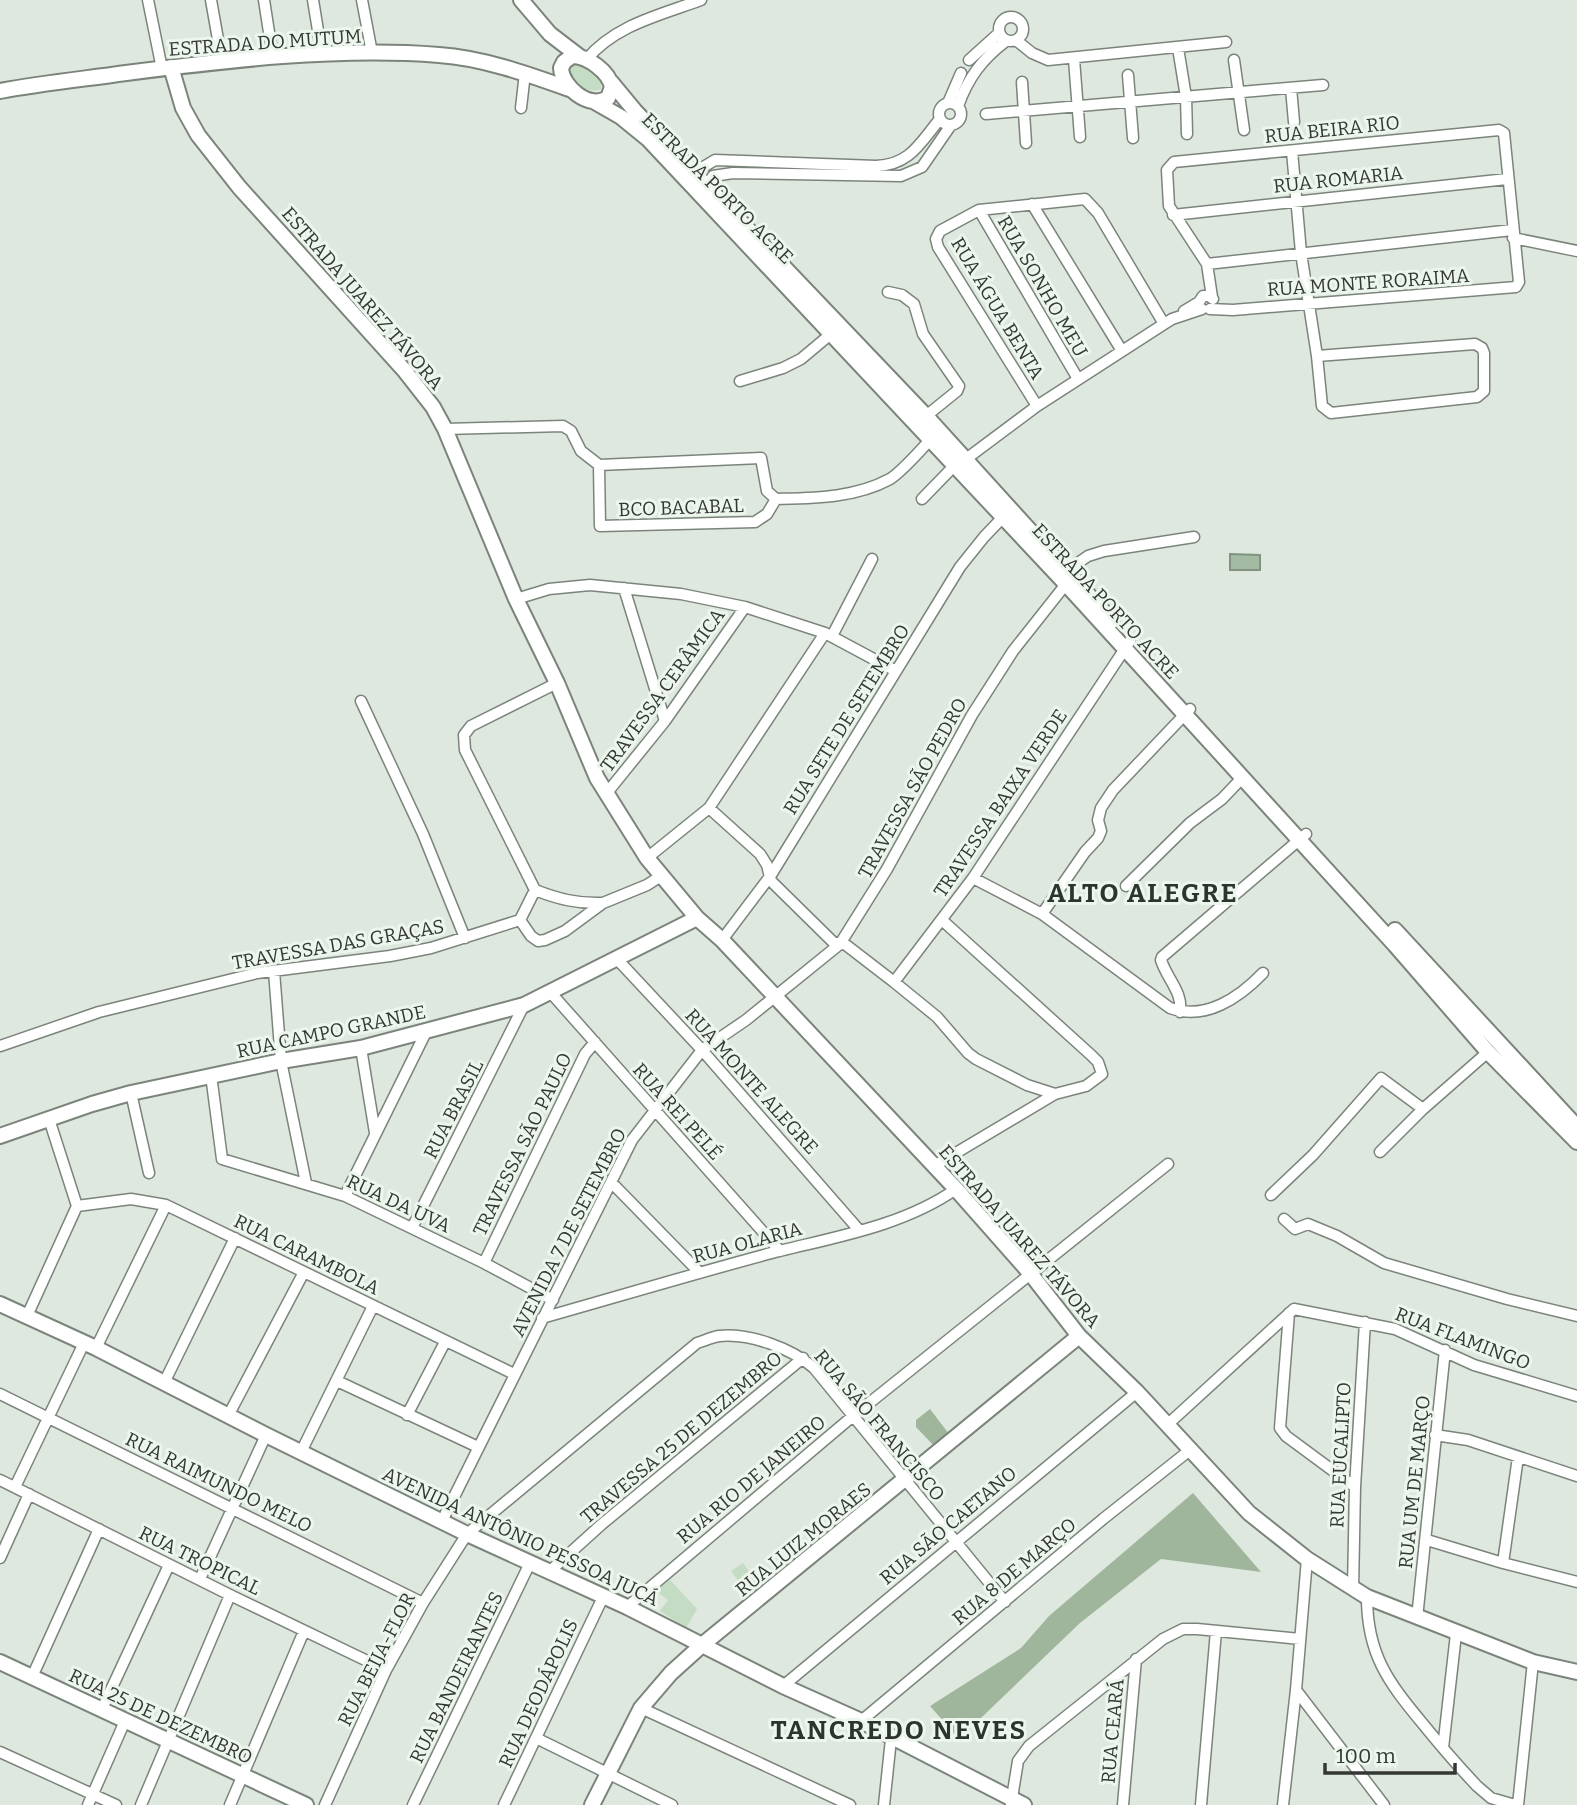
<svg xmlns="http://www.w3.org/2000/svg" width="1577" height="1805" viewBox="0 0 1577 1805" font-family="Bitter,serif">
<rect width="100%" height="100%" fill="#dfe8de"/>
<path fill="#c4dcc3" d="M574 63 589 67 602 79 601 89C586 94 564 83 569 65Z
M743 1563 761 1589 751 1598 731 1571Z
M670 1580 697 1609 686 1628 660 1611 668 1600 656 1591Z"/>
<path fill="#9fb69d" d="M930 1409 949 1434 935 1447 916 1427V1420Z
M1193 1493 1261 1572 1161 1559 1080 1623 959 1739 930 1706 1021 1648 1049 1616Z"/>
<path fill="#a3bba2" stroke="#829381" stroke-width="2" d="M1230 554 1260 555V570H1230Z"/>
<g fill="none" stroke-linecap="round" stroke-linejoin="round">
<defs>
<path id="street" d="M148 0 162 69
M211 0 222 62
M264 0 273 58
M313 0 322 55
M362 0 372 53
M999 29a12 12 0 1 1 24 0a12 12 0 1 1-24 0Z
M1017 41 1032 53 1048 60 1226 42
M1178 48 1186 97 1187 134
M1074 59 1080 137
M586 60C615 25 660 15 701 0
M969 60 999 33
M1234 60 1244 130
M1128 75 1133 138
M1022 82 1026 143
M1291 88 1294 122
M939 114a11 11 0 1 1 22 0a11 11 0 1 1-22 0Z
M948 103 961 73
M958 106C968 78 982 59 1006 41
M521 108 525 73
M986 114 1323 85
M1292 151 1301 253 1317 356 1322 406 1331 413 1477 397 1484 391V353L1482 348 1475 344 1317 356
M695 172 715 160 876 166C910 165 920 143 940 119
M707 185 713 176 733 173 901 176 922 167 951 125
M1032 204 1122 351
M979 210 1078 379
M1173 215 1507 179
M1513 238 1577 251
M1207 264 1512 230
M888 292 902 295 914 304 923 334 959 386 957 391 926 416
M1210 309 1233 310 1516 287 1519 282 1504 133 1499 130 1174 162 1167 170 1169 206 1207 264 1212 297
M1184 311 1199 302 1203 296H1209L1213 299
M740 381 783 368 801 359 832 333
M1037 406 938 247 936 239 940 231 979 210 1085 199 1098 213 1164 324
M445 429 563 426 571 431 581 451 599 465 761 458 767 491 776 499 767 514 755 522 600 526 599 465
M966 459 1037 406 1164 324 1172 319 1202 309
M776 499C814 498 855 498 890 479 904 470 921 449 934 436
M922 499 954 466
M1068 570 1088 556 1104 551 1194 537
M624 588 665 721
M516 599 549 589 590 585 681 594 745 607 825 633 896 671
M832 636 872 559
M361 701 423 834 465 938
M606 794 665 721 745 607
M709 808 760 854 767 865 771 881 833 942 846 945 894 982 937 1017 968 1053 976 1059 1027 1085 1055 1094
M647 858 709 808 825 633
M973 878 1042 914 1170 1008C1205 1021 1239 998 1263 973
M1126 886 1190 823 1222 799 1242 778
M535 890C558 899 578 904 603 903
M1042 914 1085 852 1098 838 1101 831 1098 820 1101 808 1113 790 1190 709
M520 920 535 890 465 750 464 735 471 726 557 683
M722 940 771 875 960 567 984 537 1006 514
M616 958 702 1050 859 1230
M274 971 281 1061 306 1183
M894 982 973 878 1130 641
M551 993 780 1251
M1180 1012C1183 992 1167 979 1161 960L1162 957 1306 834
M0 1046 99 1012 257 973 390 956 431 948 520 920 531 936 538 941 545 940 565 931 603 903 647 885 661 876
M361 1048 375 1133
M211 1075 222 1159 345 1196 484 1263 553 1300
M131 1093 149 1173
M49 1119 77 1206
M1380 1152 1423 1109 1488 1052
M934 1166 1055 1094 1086 1086 1102 1074 1098 1062 1091 1055 943 921
M611 1182 699 1272
M1271 1195 1313 1155 1381 1078 1423 1109
M345 1196 426 1032
M77 1206 131 1199 166 1205 514 1374
M1284 1219 1295 1229 1308 1224 1337 1236 1384 1263 1507 1299 1577 1316
M412 1228 524 1005
M484 1263 585 1054 595 1042
M1289 1313 1280 1428 1286 1436 1355 1487
M27 1316 77 1206
M542 1318C616 1297 690 1275 764 1255 828 1238 900 1228 956 1189
M96 1348 166 1205
M337 1381 478 1447
M164 1383 235 1238
M0 1394 423 1603
M407 1415 445 1342
M228 1416 304 1272
M1167 1425 1294 1309 1395 1329 1474 1365 1577 1396
M1435 1435 1468 1440 1577 1476
M301 1452 373 1306
M0 1480 230 1595 386 1670
M15 1487 84 1343
M442 1521 632 1140 702 1050 746 1020 840 944 887 869 972 715 1013 651 1066 584
M1427 1540 1503 1563 1577 1582
M0 1558 29 1494
M1503 1563 1518 1457
M550 1571 602 1524 803 1358
M200 1579 266 1435
M1353 1589 1355 1487 1365 1322
M1367 1597C1367 1654 1388 1682 1423 1724 1440 1745 1458 1766 1477 1786L1491 1798 1515 1805
M627 1607 853 1416 1168 1164
M1417 1618 1445 1350
M32 1677 99 1529
M783 1686 1137 1392
M1296 1690 1384 1805
M641 1708 850 1805
M102 1709 169 1565
M861 1721 1103 1519 1190 1450
M536 1738 672 1805
M1443 1748 1456 1634
M0 1752 116 1805
M1011 1804 1018 1761 1029 1746 1163 1639 1183 1629H1197L1300 1639
M88 1805 125 1721
M141 1805 230 1595
M230 1805 304 1631
M325 1805 386 1670 423 1603 467 1534 697 1343C704 1341 712 1337 719 1336 750 1333 791 1348 814 1368L1005 1602
M413 1805 530 1563
M504 1805 604 1595
M884 1805 891 1739
M1123 1805 1136 1659
M1201 1805 1216 1631
M1283 1805 1296 1690 1307 1559
M1518 1805 1533 1662"/>
<path id="secondary" d="M521 0 550 34 580 57
M572 56C588 56 609 72 612 87L608 98C589 110 562 87 561 68L564 62Z
M171 67 183 108 198 135 239 187 404 370 433 407 445 429 516 599 557 683 597 778 647 858 697 918 722 940 956 1189 1030 1273 1079 1336 1137 1392 1249 1513 1307 1559 1367 1597 1533 1662 1577 1672
M611 82 635 111 926 416 1112 621
M0 91C42 83 84 79 126 73 229 60 336 47 439 55 484 58 530 75 572 90
M593 101 621 117 648 139 1066 584 1395 945 1488 1052 1577 1142
M1395 930 1577 1127
M0 1136 92 1104 131 1093 281 1061 361 1048 524 1005 697 918
M0 1304 96 1348 266 1435 467 1534 627 1607 783 1686 861 1721 1024 1805
M0 1662 306 1805
M592 1805 641 1708 671 1673 702 1645 1079 1336"/>
</defs>
<use href="#street" stroke="#7b847b" stroke-width="13"/>
<use href="#secondary" stroke="#7b847b" stroke-width="18"/>
<use href="#street" stroke="#fff" stroke-width="10"/>
<use href="#secondary" stroke="#fff" stroke-width="14"/>
</g>
<g text-anchor="middle" stroke-width="6" stroke-linejoin="round" paint-order="stroke">
<g font-size="19" fill="#343734" stroke="#ecf6ec">
<text transform="translate(265 42) rotate(-4)" y="7">ESTRADA DO MUTUM</text>
<text transform="translate(1332 129) rotate(-6)" y="7">RUA BEIRA RIO</text>
<text transform="translate(1338 179) rotate(-6)" y="7">RUA ROMARIA</text>
<text transform="translate(718 188) rotate(45)" y="7">ESTRADA PORTO ACRE</text>
<text transform="translate(1368 282) rotate(-4)" y="7">RUA MONTE RORAIMA</text>
<text transform="translate(1043 286) rotate(60)" y="7">RUA SONHO MEU</text>
<text transform="translate(363 298) rotate(49)" y="7">ESTRADA JUAREZ TÁVORA</text>
<text transform="translate(998 308) rotate(59)" y="7">RUA ÁGUA BENTA</text>
<text transform="translate(681 507) rotate(-2)" y="7">BCO BACABAL</text>
<text transform="translate(1106 601) rotate(47)" y="7">ESTRADA PORTO ACRE</text>
<text transform="translate(662 690) rotate(-54)" y="7">TRAVESSA CERÂMICA</text>
<text transform="translate(846 719) rotate(-58)" y="7">RUA SETE DE SETEMBRO</text>
<text transform="translate(912 788) rotate(-61)" y="7">TRAVESSA SÃO PEDRO</text>
<text transform="translate(1000 803) rotate(-56)" y="7">TRAVESSA BAIXA VERDE</text>
<text transform="translate(338 944) rotate(-10)" y="7">TRAVESSA DAS GRAÇAS</text>
<text transform="translate(331 1031) rotate(-12)" y="7">RUA CAMPO GRANDE</text>
<text transform="translate(752 1081) rotate(48)" y="7">RUA MONTE ALEGRE</text>
<text transform="translate(453 1109) rotate(-63)" y="7">RUA BRASIL</text>
<text transform="translate(678 1111) rotate(48)" y="7">RUA REI PELÉ</text>
<text transform="translate(522 1144) rotate(-64)" y="7">TRAVESSA SÃO PAULO</text>
<text transform="translate(399 1203) rotate(25)" y="7">RUA DA UVA</text>
<text transform="translate(568 1232) rotate(-63)" y="7">AVENIDA 7 DE SETEMBRO</text>
<text transform="translate(1020 1236) rotate(49)" y="7">ESTRADA JUAREZ TÁVORA</text>
<text transform="translate(747 1242) rotate(-15)" y="7">RUA OLARIA</text>
<text transform="translate(307 1254) rotate(26)" y="7">RUA CARAMBOLA</text>
<text transform="translate(1463 1338) rotate(21)" y="7">RUA FLAMINGO</text>
<text transform="translate(880 1425) rotate(50)" y="7">RUA SÃO FRANCISCO</text>
<text transform="translate(681 1437) rotate(-40)" y="7">TRAVESSA 25 DE DEZEMBRO</text>
<text transform="translate(1340 1455) rotate(-87)" y="7">RUA EUCALIPTO</text>
<text transform="translate(751 1479) rotate(-40)" y="7">RUA RIO DE JANEIRO</text>
<text transform="translate(219 1482) rotate(26)" y="7">RUA RAIMUNDO MELO</text>
<text transform="translate(1414 1482) rotate(-84)" y="7">RUA UM DE MARÇO</text>
<text transform="translate(948 1525) rotate(-40)" y="7">RUA SÃO CAETANO</text>
<text transform="translate(521 1536) rotate(25)" y="7">AVENIDA ANTÔNIO PESSOA JUCÁ</text>
<text transform="translate(803 1539) rotate(-39)" y="7">RUA LUIZ MORAES</text>
<text transform="translate(200 1560) rotate(26)" y="7">RUA TROPICAL</text>
<text transform="translate(1014 1571) rotate(-40)" y="7">RUA 8 DE MARÇO</text>
<text transform="translate(376 1659) rotate(-63)" y="7">RUA BEIJA-FLOR</text>
<text transform="translate(456 1677) rotate(-64)" y="7">RUA BANDEIRANTES</text>
<text transform="translate(538 1693) rotate(-65)" y="7">RUA DEODÁPOLIS</text>
<text transform="translate(161 1716) rotate(25)" y="7">RUA 25 DE DEZEMBRO</text>
<text transform="translate(1112 1731) rotate(-85)" y="7">RUA CEARÁ</text>
</g>
<g font-size="26" font-weight="bold" letter-spacing="2" fill="#2d342d" stroke="#ecf6ec">
<text x="1143" y="902">ALTO ALEGRE</text>
<text x="899" y="1739">TANCREDO NEVES</text>
</g>
</g>
<path d="M1325 1763v10h130v-10" fill="none" stroke="#343734" stroke-width="3.5"/>
<text x="1336" y="1763" font-size="21" fill="#343734" stroke="#ecf6ec" stroke-width="5" paint-order="stroke">100 m</text>
</svg>
